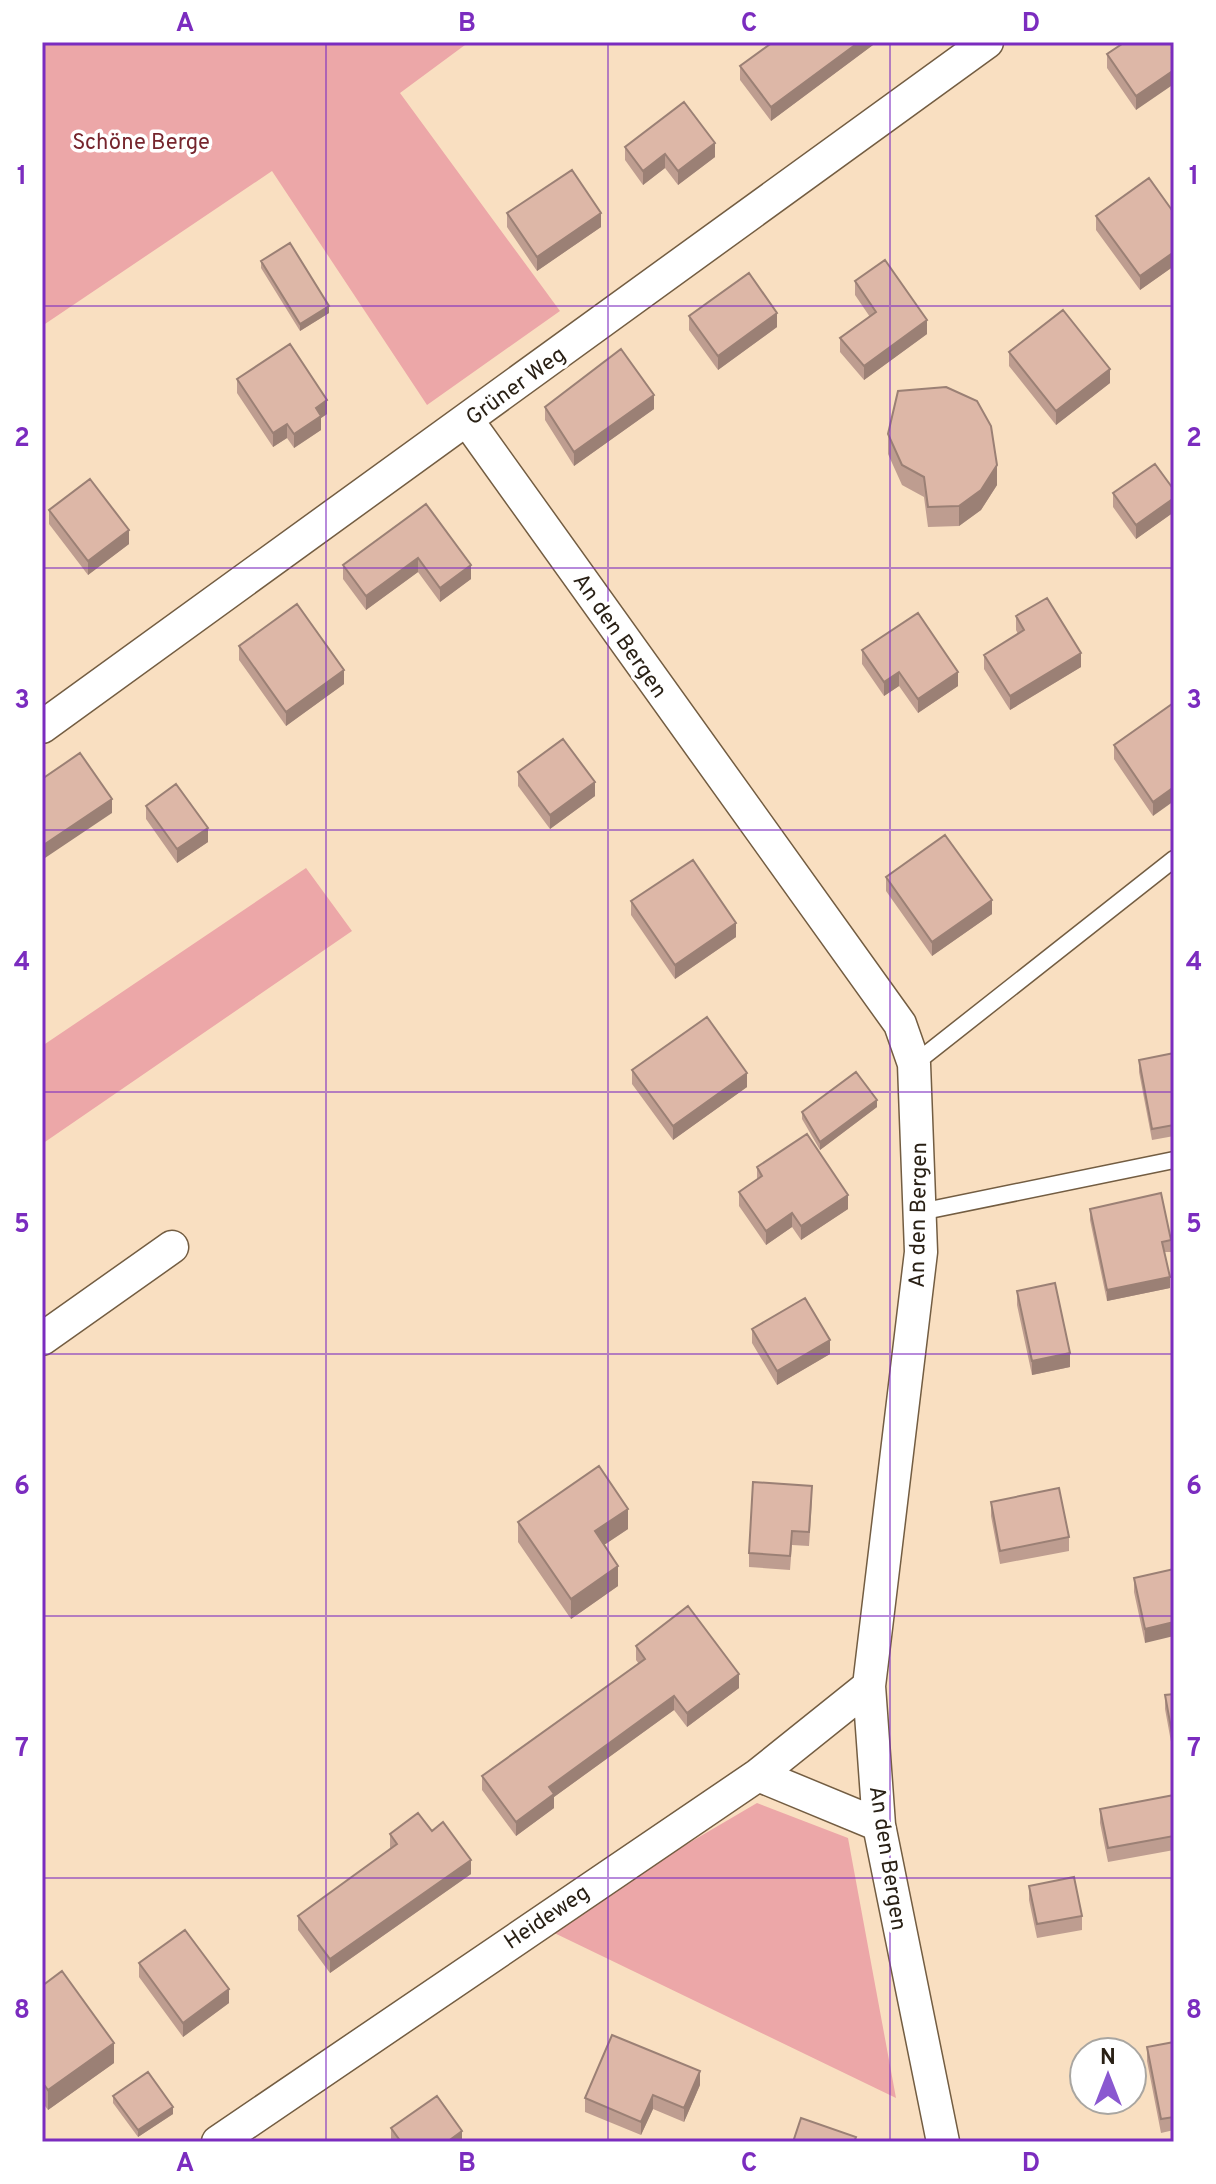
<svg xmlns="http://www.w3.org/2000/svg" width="1216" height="2184" viewBox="0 0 1216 2184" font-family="Overpass,sans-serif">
<rect width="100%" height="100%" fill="#f9dfc1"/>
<path fill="#eca7a8" d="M42 42H469L400 93 560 311 427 405 272 171 42 326Z
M306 868 352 931 42 1144V1046Z
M757 1803 848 1838 896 2098 544 1928Z"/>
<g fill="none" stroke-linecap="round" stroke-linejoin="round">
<defs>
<path id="lane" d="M914 1064 1174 859
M920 1212 1174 1160"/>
<path id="street" d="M467 420 900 1024 914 1064 921 1252 869 1686 879 1825 943 2142
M42 727 987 42
M42 1339 172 1247
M758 1775 879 1825
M218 2142 758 1775 869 1686"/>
</defs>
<use href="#lane" stroke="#735d42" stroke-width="19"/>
<use href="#street" stroke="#735d42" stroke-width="35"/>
<use href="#lane" stroke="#fff" stroke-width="16"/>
<use href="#street" stroke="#fff" stroke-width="32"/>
</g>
<path fill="#be9d90" d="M773 42H877L771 121 740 80V66Z
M1174 42 1136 110 1107 68V54Z
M625 147 715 157 678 185 665 168 643 185 625 160Z
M507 213 601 227 537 271 507 227Z
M1174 213V266L1140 290 1096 230V216Z
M261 261 329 313 300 331 261 268Z
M855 281 927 334 864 380 840 352V338L870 317 855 295Z
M689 316 777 327 718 370 689 330Z
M1009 352 1110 383 1056 425 1009 366Z
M237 379 327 414 321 418V430L294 448 287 438 273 447 237 393Z
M545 407 654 409 574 466 545 420Z
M888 434 997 485 981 510 959 526 928 527 924 497 902 485 888 454Z
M1174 490V512L1136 539 1113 507V493Z
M426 504 471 579 440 602 418 572 366 610 343 579V565Z
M49 510 129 544 88 575 49 524Z
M1016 616 1081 667 1010 710 984 669V655L1018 634 1016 630Z
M239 646 344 684 286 726 239 660Z
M862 650 958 686 918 713 899 686 884 696 862 664Z
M1174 704 1153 816 1114 759V745Z
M518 772 595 796 550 829 518 786Z
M146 806 208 842 177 863 146 819Z
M886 877 992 914 932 956 886 891Z
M631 901 736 937 675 979 631 915Z
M1174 1053V1136L1152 1140 1139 1072V1060Z
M632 1070 747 1087 673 1140 632 1084Z
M877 1107 820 1150 802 1119V1112Z
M757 1167 848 1209 801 1240 792 1227 766 1245 739 1206V1192L757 1180Z
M1090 1209 1171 1240V1252H1164L1170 1288 1107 1301 1090 1220Z
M1017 1291 1070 1367 1032 1375 1017 1305Z
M752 1329 830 1354 777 1385 752 1343Z
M812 1500 809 1546 792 1545 790 1570 749 1567V1553Z
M991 1502 1069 1537V1551L1000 1564 991 1516Z
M518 1522 628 1529 604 1545 618 1586 571 1619 518 1542Z
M1174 1569 1145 1643 1134 1592V1578Z
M636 1646 739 1688 687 1727 674 1710 554 1797V1808L516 1836 482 1790V1776L639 1664 636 1660Z
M1174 1694V1758L1165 1709V1695Z
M1174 1795V1850L1108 1862 1100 1823V1809Z
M432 1831 471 1874 330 1973 298 1930V1916L390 1849V1834Z
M1029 1886 1082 1916V1930L1037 1938 1029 1900Z
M139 1963 229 2003 183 2037 139 1977Z
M42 1986 114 2063 48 2110 42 2102Z
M1174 2042V2130L1161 2133 1147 2061V2047Z
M700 2085 684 2122 653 2109 641 2135 585 2112V2098Z
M113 2096 173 2114 138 2137 113 2103Z
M391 2128 462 2142H391Z"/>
<path fill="#9b8075" d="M859 42H877L771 121V107Z
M1174 70V84L1136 110V96Z
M715 143V157L678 185V171Z
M665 154V168L643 185V171Z
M601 213V227L537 271V257Z
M1174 252V266L1140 290V276Z
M329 306V313L300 331V324Z
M777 313V327L718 370V356Z
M927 320V334L864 380V366Z
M1110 369V383L1056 425V411Z
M654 395V409L574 466V452Z
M327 400V414L321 418V430L294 448V434L316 408Z
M287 424V438L273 447V433Z
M997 465V485L981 510 959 526V506Z
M1174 498V512L1136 539V525Z
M129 530V544L88 575V561Z
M418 558V572L366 610V596Z
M471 565V579L440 602V588Z
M1081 653V667L1010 710V696Z
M344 670V684L286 726V712Z
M899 672V686L884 696V682Z
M958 672V686L918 713V699Z
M595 782V796L550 829V815Z
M1174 787V801L1153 816V802Z
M112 799V813L42 860V846Z
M208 828V842L177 863V849Z
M992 900V914L932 956V942Z
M736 923V937L675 979V965Z
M747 1073V1087L673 1140V1126Z
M877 1100V1107L820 1150V1142Z
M848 1195V1209L801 1240V1226Z
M792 1213V1227L766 1245V1231Z
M1170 1277V1288L1107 1301V1290Z
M830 1340V1354L777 1385V1371Z
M1070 1353V1367L1032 1375V1361Z
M628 1509V1529L595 1551V1531Z
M618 1566V1586L571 1619V1599Z
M1174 1622V1636L1145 1643V1629Z
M739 1674V1688L687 1727V1713Z
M674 1696V1710L554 1797V1808L516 1836V1822L549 1787Z
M471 1860V1874L330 1973V1959Z
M229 1989V2003L183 2037V2023Z
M114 2043V2063L48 2110V2090Z
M700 2071V2085L684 2122V2108Z
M653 2095V2109L641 2135V2122Z
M173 2107V2114L138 2137V2130Z
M462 2131V2142H447Z"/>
<path fill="#ddb7a7" stroke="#9b8075" stroke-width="2" d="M773 42H859L771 107 740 66Z
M1125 42H1174V51L1172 53 1174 56V70L1136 96 1107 54Z
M684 102 715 143 678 171 665 154 643 171 625 147Z
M572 170 601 213 537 257 507 213Z
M1149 178 1174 213V252L1140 276 1096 216Z
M290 243 329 306 300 324 261 261Z
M885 260 927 320 864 366 840 338 876 312 855 281Z
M749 273 777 313 718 356 689 316Z
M1063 310 1110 369 1056 411 1009 352Z
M290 344 327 400 316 408 321 416 294 434 287 424 273 433 237 379Z
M621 349 654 395 574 452 545 407Z
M946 387 977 401 991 426 997 465 981 490 959 506 928 507 924 477 902 465 888 434 898 391Z
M1155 464 1174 490V498L1136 525 1113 493Z
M90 479 129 530 88 561 49 510Z
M426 504 471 565 440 588 418 558 366 596 343 565Z
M1047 598 1081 653 1010 696 984 655 1024 630 1016 616Z
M297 604 344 670 286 712 239 646Z
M918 613 958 672 918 699 899 672 884 682 862 650Z
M1172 704H1174V787L1153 802 1114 745Z
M563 739 595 782 550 815 518 772Z
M80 753 112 799 42 846V779Z
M176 784 208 828 177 849 146 806Z
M945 835 992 900 932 942 886 877Z
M693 860 736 923 675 965 631 901Z
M707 1017 747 1073 673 1126 632 1070Z
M1174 1053V1125L1152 1129 1139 1060Z
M856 1072 877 1100 820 1142 802 1112Z
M807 1134 848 1195 801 1226 792 1213 766 1231 739 1192 762 1176 757 1167Z
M1161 1193 1171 1240 1162 1242 1170 1277 1107 1290 1090 1209Z
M1055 1283 1070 1353 1032 1361 1017 1291Z
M805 1298 830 1340 777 1371 752 1329Z
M599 1466 628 1509 595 1531 618 1566 571 1599 518 1522Z
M753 1482 812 1486 809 1532 792 1531 790 1556 749 1553Z
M1059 1488 1069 1537 1000 1551 991 1502Z
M1174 1569V1622L1145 1629 1134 1578Z
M688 1606 739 1674 687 1713 674 1696 549 1787 554 1794 516 1822 482 1776 645 1659 636 1646Z
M1174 1694V1744L1165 1695Z
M1174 1795V1836L1108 1848 1100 1809Z
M418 1813 432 1831 443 1822 471 1860 330 1959 298 1916 397 1844 390 1834Z
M1074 1877 1082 1916 1037 1924 1029 1886Z
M185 1930 229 1989 183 2023 139 1963Z
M62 1971 114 2043 48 2090 42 2082V1986Z
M612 2035 700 2071 684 2108 653 2095 641 2122 585 2098Z
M1174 2042V2117L1161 2119 1147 2047Z
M148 2072 173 2107 138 2130 113 2096Z
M437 2096 462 2131 447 2142H401L391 2128Z
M801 2118 856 2137 854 2142H793Z"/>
<path fill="none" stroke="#7b2cbf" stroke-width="2" stroke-opacity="0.55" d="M326 42V2142M608 42V2142M890 42V2142M42 306H1174M42 568H1174M42 830H1174M42 1092H1174M42 1354H1174M42 1616H1174M42 1878H1174"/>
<g text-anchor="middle" stroke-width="7" stroke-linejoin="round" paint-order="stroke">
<g font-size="22" fill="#76252d" stroke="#fff">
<text x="141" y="149">Schöne Berge</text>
</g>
<g font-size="22" fill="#292015" stroke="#fff">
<text transform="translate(515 385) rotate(-36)" y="8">Grüner Weg</text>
<text transform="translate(621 635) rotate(55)" y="8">An den Bergen</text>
<text transform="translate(917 1215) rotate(-89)" y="8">An den Bergen</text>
<text transform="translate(889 1858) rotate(81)" y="8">An den Bergen</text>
<text transform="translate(546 1916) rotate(-34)" y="8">Heideweg</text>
</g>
</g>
<rect width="1216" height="2184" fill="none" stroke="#ffffff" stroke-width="88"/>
<g transform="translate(1108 2076)"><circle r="38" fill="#ffffff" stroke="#a9a6a1" stroke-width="2"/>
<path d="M0-6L14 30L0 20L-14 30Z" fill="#8a58d0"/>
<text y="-12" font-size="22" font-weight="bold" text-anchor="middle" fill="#292015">N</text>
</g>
<rect x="44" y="44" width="1128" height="2096" fill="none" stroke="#7b2cbf" stroke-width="3"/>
<g font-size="26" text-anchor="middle" font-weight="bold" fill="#7b2cbf">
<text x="185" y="31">A</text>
<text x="467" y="31">B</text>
<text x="749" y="31">C</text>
<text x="1031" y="31">D</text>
<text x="22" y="184">1</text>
<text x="1194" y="184">1</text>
<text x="22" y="446">2</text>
<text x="1194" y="446">2</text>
<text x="22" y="708">3</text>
<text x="1194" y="708">3</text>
<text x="22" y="970">4</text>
<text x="1194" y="970">4</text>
<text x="22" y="1232">5</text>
<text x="1194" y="1232">5</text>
<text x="22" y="1494">6</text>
<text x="1194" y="1494">6</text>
<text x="22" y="1756">7</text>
<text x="1194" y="1756">7</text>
<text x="22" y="2018">8</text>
<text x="1194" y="2018">8</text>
<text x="185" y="2171">A</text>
<text x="467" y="2171">B</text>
<text x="749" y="2171">C</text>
<text x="1031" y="2171">D</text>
</g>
</svg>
